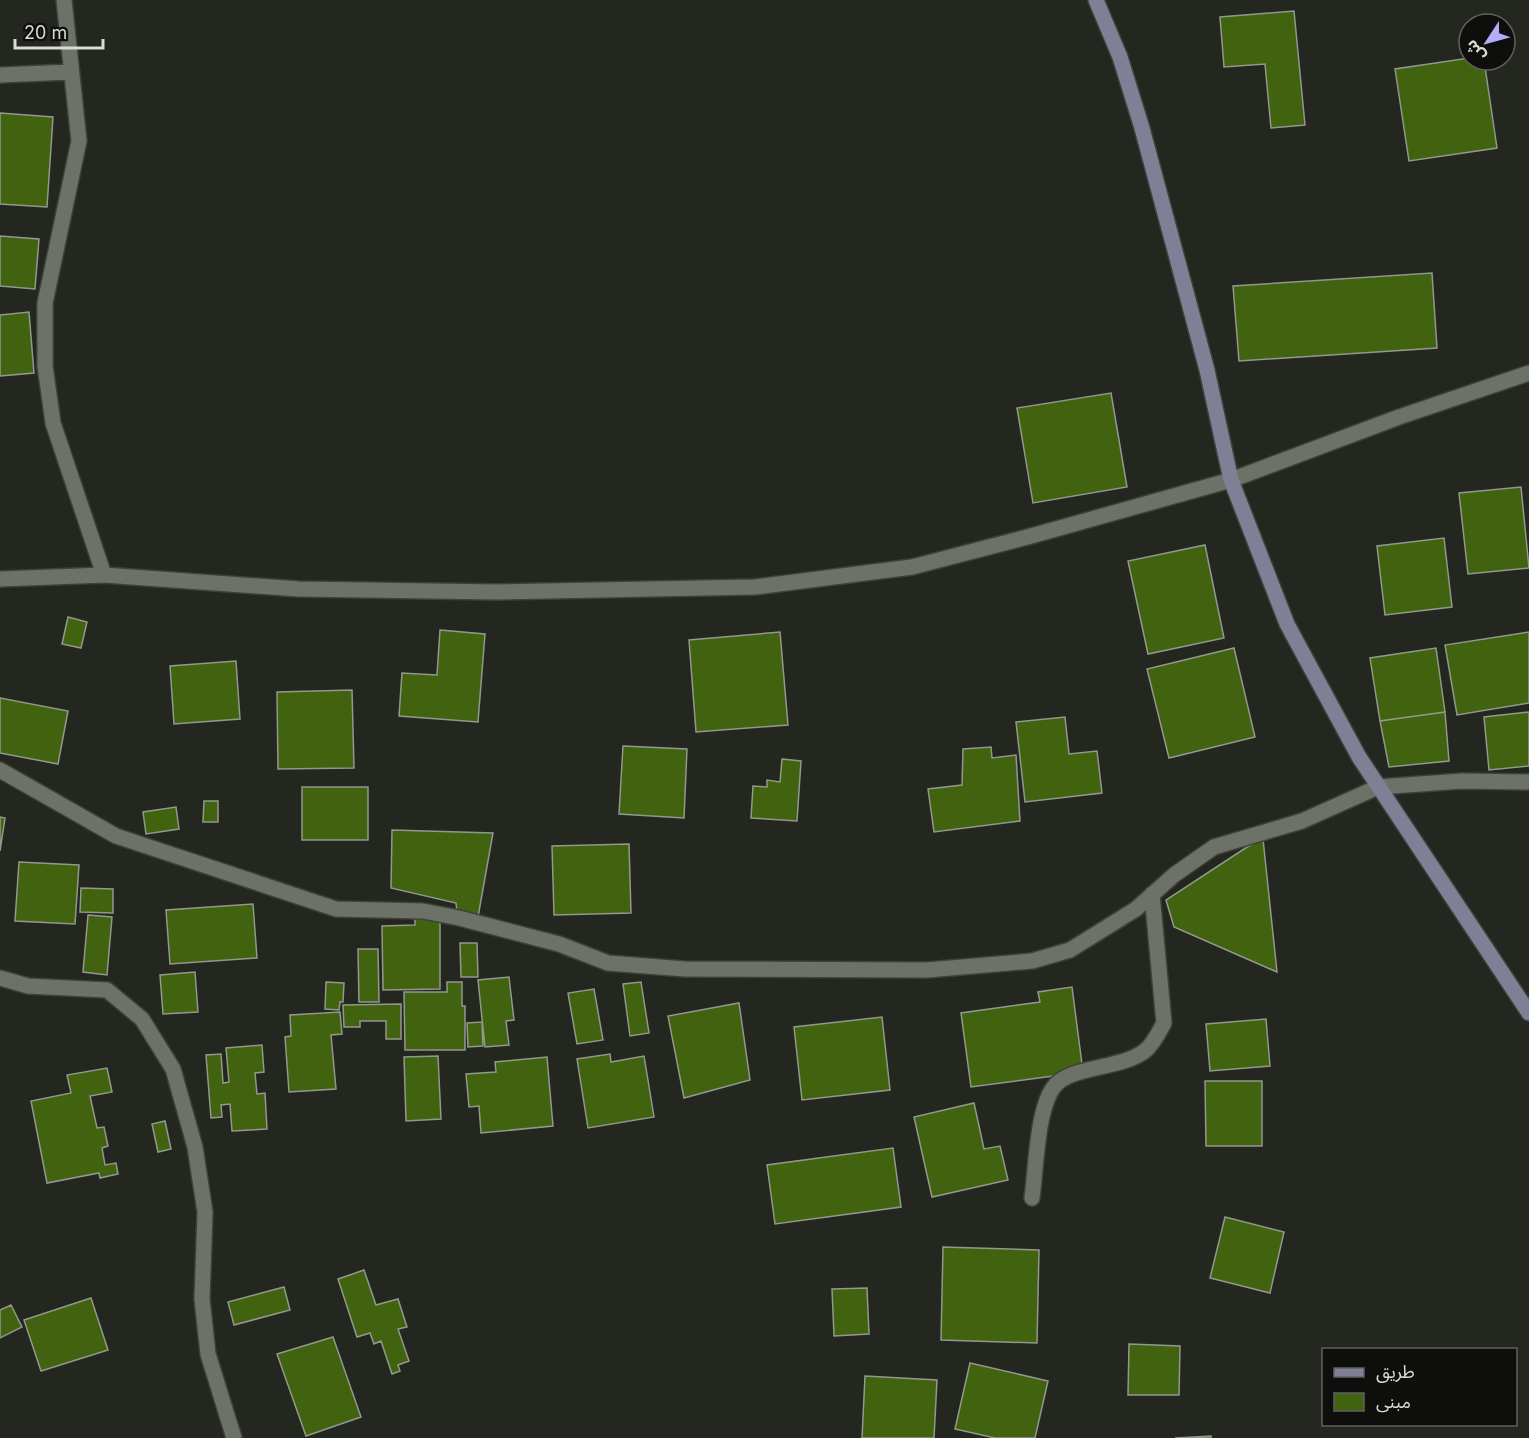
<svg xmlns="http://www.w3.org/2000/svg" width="1529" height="1438" viewBox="0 0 1529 1438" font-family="Inter,'Noto Sans Arabic',sans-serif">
<rect width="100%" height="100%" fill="#23271f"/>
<path fill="#416310" stroke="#93988e" stroke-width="1.5" d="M1294 11 1305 125 1271 128 1265 64 1224 67 1220 17Z
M1469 58V60H1484L1497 148 1409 161 1395 69Z
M0 113 53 117 47 207 0 204Z
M0 236 39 239 35 289 0 286Z
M1432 273 1437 348 1239 361 1233 286Z
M29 312 34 373 0 376V315Z
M1111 393 1127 487 1033 503 1017 408Z
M1521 487 1529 568 1468 574 1459 493Z
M1444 538 1452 607 1385 615 1377 546Z
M1205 545 1224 638 1148 654 1128 561Z
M68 617 87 622 81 648 62 644Z
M440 630 485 634 478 722 399 716 402 673 437 675Z
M780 632 788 725 696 732 689 640Z
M1529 632V703L1457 715 1445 645Z
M1234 648 1255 737 1169 758 1147 669Z
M1436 648 1445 712 1380 721 1370 658Z
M236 661 240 719 174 724 170 666Z
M352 690 354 768 278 769 277 692Z
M0 698 68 711 58 764 0 753Z
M1445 712 1449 761 1389 767 1380 721Z
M1529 712V766L1489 770 1484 717Z
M1065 717 1069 754 1097 751 1102 793 1025 802 1016 722Z
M623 746 687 749 684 818 619 814Z
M991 747 992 758 1016 755 1020 821 934 832 928 789 962 785 963 749Z
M782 759 801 761 797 821 751 818 753 786 767 787V780L780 782Z
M302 787H368V840H302Z
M204 801H218V822H203Z
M176 807 179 829 146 834 143 812Z
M0 817 5 818 0 851Z
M392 830 493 833 478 917 457 912 456 903 391 888Z
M1263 839 1277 972 1174 927 1166 900 1247 847Z
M629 844 631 913 554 915 552 846Z
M19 862 79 865 75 924 15 921Z
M81 888 113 889V913L80 912Z
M253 904 257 958 170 964 166 910Z
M88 915 112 917 107 975 83 972Z
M415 919H440V989L383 990 382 926 415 925Z
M460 943H477L478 977H461Z
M358 949H378L379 1002H359Z
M195 972 198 1012 163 1014 160 975Z
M509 977 514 1020 506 1021 509 1045 485 1047 478 980Z
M326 982 344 983 343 1002H340L339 1010 325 1009Z
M447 982H462V1006H465V1050H405L404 992H447Z
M641 982 649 1033 630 1036 623 984Z
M1072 987 1083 1072 971 1087 961 1013 1040 1002 1038 992Z
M594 989 603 1040 577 1044 568 993Z
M739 1003 750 1080 684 1098 668 1016Z
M401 1004V1039H386V1021H360V1027H344L343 1005Z
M340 1012 342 1034 331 1035 336 1089 289 1092 285 1037 291 1036 290 1015Z
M882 1017 890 1090 802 1100 794 1027Z
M1266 1019 1270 1066 1210 1071 1206 1024Z
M482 1022 483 1046 468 1047 467 1023Z
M262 1045 264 1072 255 1073 257 1094 265 1093 267 1129 232 1131 230 1104 221 1105 222 1117 211 1118 206 1055 221 1054 223 1083 229 1082 226 1048Z
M610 1054 611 1062 644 1056 654 1117 588 1128 577 1059Z
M438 1056 441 1119 406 1121 404 1057Z
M547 1057 553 1126 481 1133 479 1106 469 1107 466 1074 496 1072 495 1062Z
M107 1068 112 1092 90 1096 97 1128 104 1127 108 1146 102 1148 105 1165 116 1163 118 1174 100 1178 99 1173 47 1183 31 1101 71 1093 67 1075Z
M1205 1081H1262V1146H1206Z
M974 1103 984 1149 1000 1146 1008 1180 932 1197 914 1117Z
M165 1121 171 1149 158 1152 152 1124Z
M893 1148 901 1207 775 1224 767 1165Z
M1225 1217 1284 1232 1270 1293 1210 1278Z
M943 1247 1039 1250 1037 1343 941 1340Z
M364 1270 376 1305 398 1299 407 1327 398 1329 409 1361 398 1365 400 1371 392 1374 381 1341 374 1344 370 1333 357 1337 338 1279Z
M284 1287 290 1310 234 1325 228 1302Z
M867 1288 869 1334 834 1336 832 1289Z
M91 1298 108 1350 41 1371 24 1320Z
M11 1305 22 1327 0 1338V1310Z
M333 1337 361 1417 306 1436 277 1354Z
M1129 1344 1180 1346 1179 1395H1128Z
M970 1363 1048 1381 1035 1438H995L955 1429Z
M865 1376 937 1380 934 1438H862Z
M1211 1436V1438H1175Z"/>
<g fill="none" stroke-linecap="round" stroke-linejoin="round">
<defs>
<path id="street" d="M64 0 79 141 45 303V366L53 423 104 575
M0 75 70 72
M0 579 104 575 299 589 498 592 755 587 912 567 1031 536 1231 480 1399 417 1529 373
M0 770 116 836 336 909 423 911 459 918 559 944 608 963 685 969 927 970 1032 961 1070 950 1136 909 1174 875 1214 847 1302 821 1378 787 1462 781 1529 782
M0 978 28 986 107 990 142 1019 173 1069 195 1147 205 1212 202 1299 208 1354 234 1438
M1032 1198C1036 1169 1037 1111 1053 1088 1068 1065 1122 1070 1146 1050 1154 1043 1159 1032 1164 1023L1152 894"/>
<path id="secondary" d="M1096 0 1120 57 1142 128 1207 370 1231 480 1287 624 1359 757 1529 1013"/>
</defs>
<use href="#street" stroke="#3d413a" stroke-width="18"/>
<use href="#secondary" stroke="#3d413a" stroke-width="18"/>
<use href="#street" stroke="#6d7269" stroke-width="15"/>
<use href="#secondary" stroke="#7f7f95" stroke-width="15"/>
</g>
<rect x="1322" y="1348" width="195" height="78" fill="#0e0f0c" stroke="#5f615d" stroke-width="1.5"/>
<rect x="1334" y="1368" width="30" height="9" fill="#7f7f95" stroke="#5f615d" stroke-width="1.5"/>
<text x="1376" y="1378" font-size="18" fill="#d9dcd6">طريق</text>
<rect x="1334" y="1393" width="30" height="18" fill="#416310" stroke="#5f615d" stroke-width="1.5"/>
<text x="1376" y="1408" font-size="18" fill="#d9dcd6">مبنى</text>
<g transform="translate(1487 42) rotate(234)"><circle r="28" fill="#0e0f0c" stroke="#5f615d" stroke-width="1.5"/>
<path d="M0-4.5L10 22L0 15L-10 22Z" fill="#b4acf9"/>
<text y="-9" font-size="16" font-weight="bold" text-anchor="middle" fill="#d9dcd6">ش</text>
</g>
<path d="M15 39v9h88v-9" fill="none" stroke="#d9dcd6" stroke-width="3"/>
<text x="24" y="39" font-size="18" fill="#d9dcd6" stroke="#0e0f0c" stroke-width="4.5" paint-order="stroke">20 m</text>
</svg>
